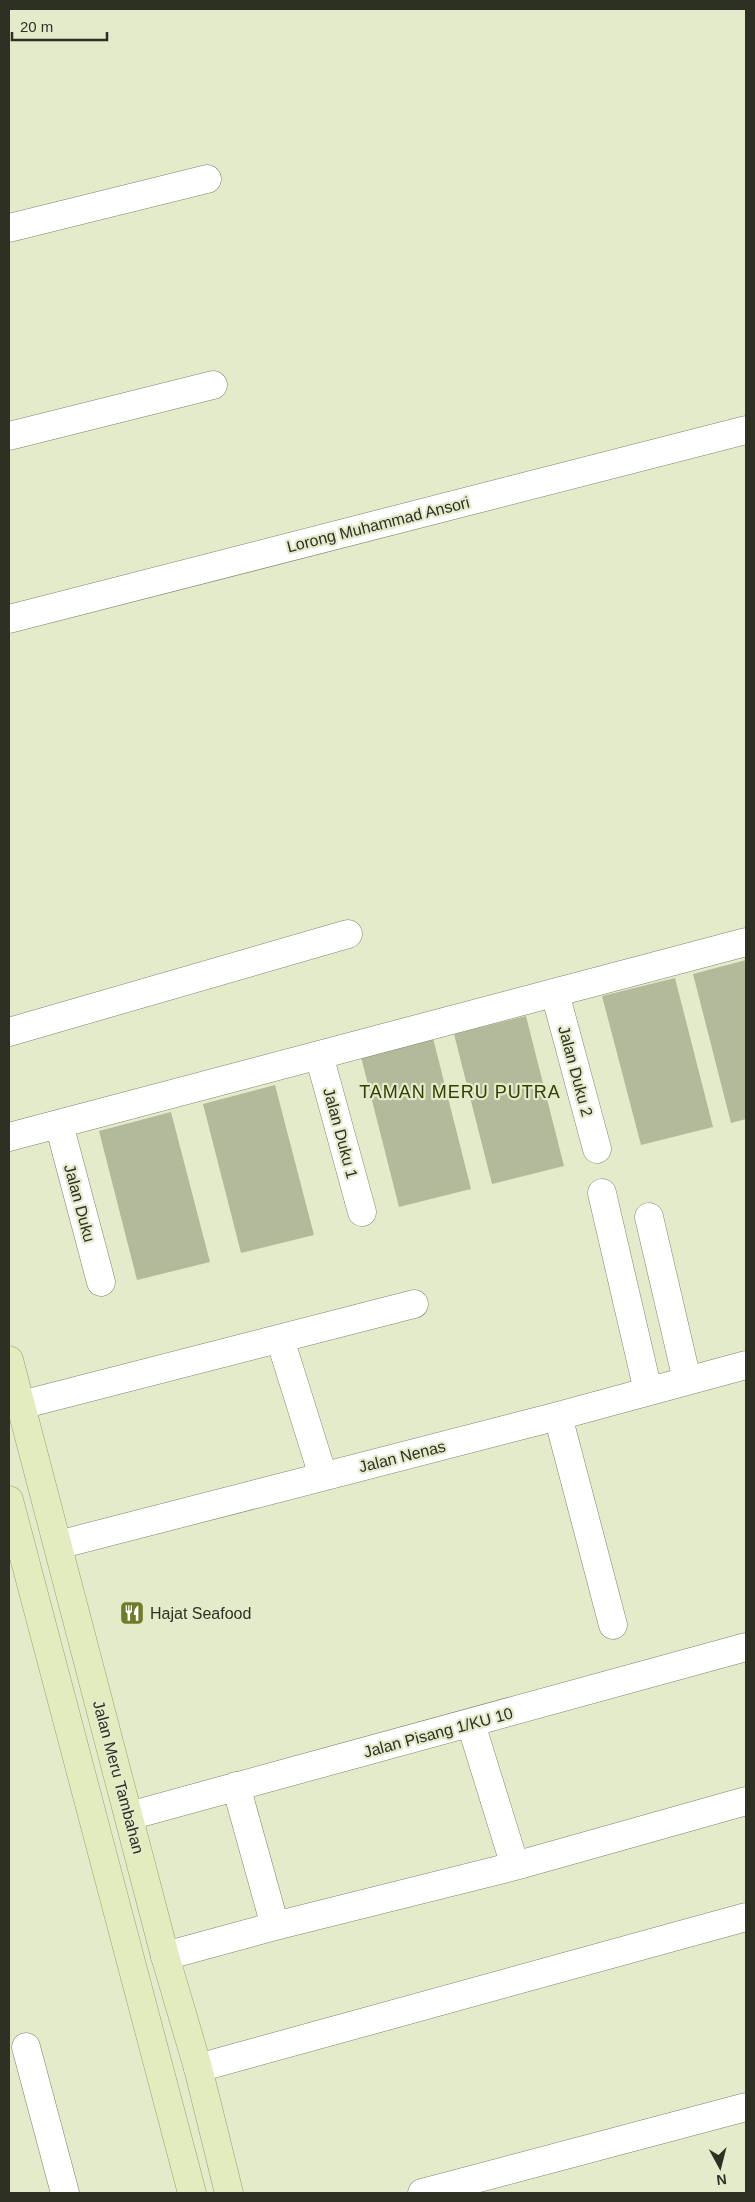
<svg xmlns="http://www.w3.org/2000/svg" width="755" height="2202" viewBox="0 0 755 2202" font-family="Helvetica,sans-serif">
<rect width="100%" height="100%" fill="#e4ebcb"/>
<path fill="#b3ba9c" d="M746 960V1119L731 1123 693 974Z
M675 978 713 1127 641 1145 602 996Z
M526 1016 564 1166 492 1184 454 1034Z
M433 1038 471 1189 399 1207 361 1057Z
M275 1085 314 1235 241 1253 203 1104Z
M171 1112 210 1262 137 1280 99 1131Z"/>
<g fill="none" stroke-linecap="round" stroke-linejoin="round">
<defs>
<path id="minor" d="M9 228 207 179
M9 436 213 385
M9 619 746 430
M555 993 597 1149
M9 1032 348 934
M319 1055 362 1212
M59 1124 101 1282
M9 1137 746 942
M602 1193 648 1391
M649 1217 687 1380
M280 1339 323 1476
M21 1405 414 1304
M558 1416 613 1625
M58 1545 558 1416 746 1365
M471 1724 515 1866
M236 1786 275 1926
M129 1816 746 1647
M165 1956 275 1926 515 1866 746 1801
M26 2047 65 2193
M198 2068 746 1917
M422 2193 746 2107"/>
<path id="major" d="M9 1360 165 1956 198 2068 229 2193
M9 1500 192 2193"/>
</defs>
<use href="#minor" stroke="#7e8467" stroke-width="29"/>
<use href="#major" stroke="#98a26c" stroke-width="29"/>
<use href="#minor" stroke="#fff" stroke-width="28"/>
<use href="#major" stroke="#e3ecbe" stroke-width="28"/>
</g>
<defs>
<symbol id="restaurant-square" viewBox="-11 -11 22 22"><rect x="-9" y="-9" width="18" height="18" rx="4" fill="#6f7c29" stroke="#e4ebcb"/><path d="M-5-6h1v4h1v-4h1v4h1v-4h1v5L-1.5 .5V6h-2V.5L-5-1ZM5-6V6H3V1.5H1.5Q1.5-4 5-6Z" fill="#fff"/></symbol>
</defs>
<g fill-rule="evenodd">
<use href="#restaurant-square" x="118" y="1599" width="28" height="28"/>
</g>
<g text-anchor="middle" stroke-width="4.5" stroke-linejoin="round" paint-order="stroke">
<g font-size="16" fill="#2e3024" stroke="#e4ebcb">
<text transform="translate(378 524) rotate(-14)" y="6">Lorong Muhammad Ansori</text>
<text transform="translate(576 1071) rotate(75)" y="6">Jalan Duku 2</text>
<text transform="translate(341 1133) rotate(75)" y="6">Jalan Duku 1</text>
<text transform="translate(80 1203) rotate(75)" y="6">Jalan Duku</text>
<text transform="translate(402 1456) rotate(-14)" y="6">Jalan Nenas</text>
<text transform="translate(438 1732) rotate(-15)" y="6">Jalan Pisang 1/KU 10</text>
<text transform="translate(119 1777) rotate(75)" y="6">Jalan Meru Tambahan</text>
</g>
<g font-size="16" fill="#2e3024" stroke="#e4ebcb" text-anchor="start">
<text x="150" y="1619">Hajat Seafood</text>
</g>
<g font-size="18" letter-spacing="1" fill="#353d00" stroke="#e4ebcb">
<text x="460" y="1098">TAMAN MERU PUTRA</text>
</g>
</g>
<rect width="755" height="2202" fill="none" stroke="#2e3024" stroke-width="20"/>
<g transform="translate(720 2167) rotate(173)" stroke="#e4ebcb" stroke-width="4" paint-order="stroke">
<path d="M0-4L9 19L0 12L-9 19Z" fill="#2e3024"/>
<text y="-8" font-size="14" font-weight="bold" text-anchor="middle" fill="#2e3024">N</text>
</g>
<path d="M12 32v8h95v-8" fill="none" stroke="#2e3024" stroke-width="2.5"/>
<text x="20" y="32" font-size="15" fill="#2e3024" stroke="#e4ebcb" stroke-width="4" paint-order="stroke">20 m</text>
</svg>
